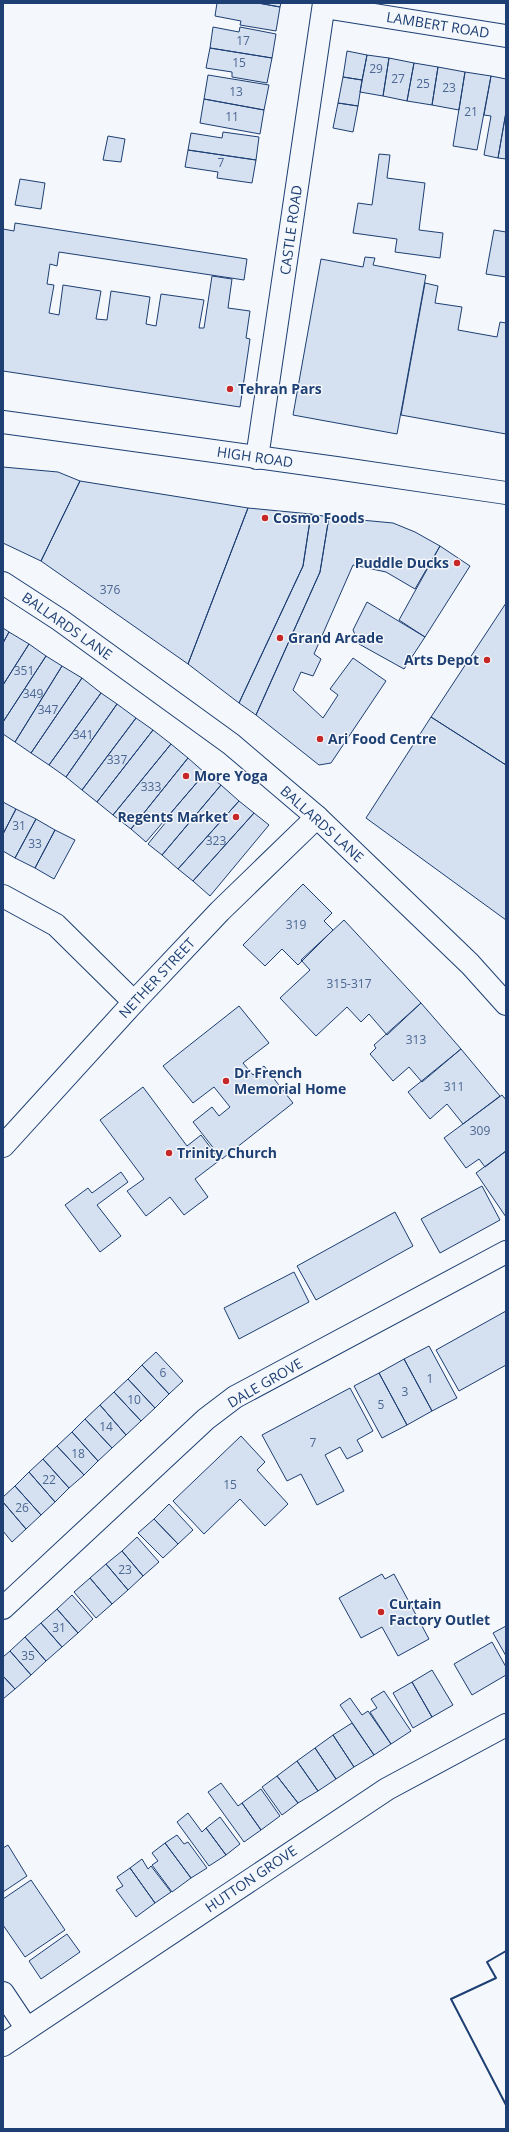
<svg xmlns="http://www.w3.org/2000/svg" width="509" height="2132" viewBox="0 0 509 2132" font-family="'Open Sans',sans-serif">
<rect width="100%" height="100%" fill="#f4f7fb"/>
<path fill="#d5e0f0" stroke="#1d3f73" d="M217 3H258L280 7 276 31 240 25 241 21 215 16Z
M258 3H281L280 7Z
M213 27 239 32 240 27 276 34 272 58 210 48Z
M210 48 272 58 267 83 232 77V72L206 68Z
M347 51 367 55 362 80 343 77Z
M367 55 389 58 383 96 360 92Z
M389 58 414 63 407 101 383 96Z
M414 63 438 67 432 105 407 101Z
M438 67 465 72 459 110 432 105Z
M465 72 491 76 477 150 453 146Z
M208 75 269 85 264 110 204 99Z
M491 76 506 79V112L498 158 484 155 491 116 484 115Z
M343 77 362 80 358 106 338 103Z
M204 99 264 110 260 134 200 123Z
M338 103 358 106 353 132 333 128Z
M506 112V159L498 158Z
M223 132 259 137 256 160 188 150 191 133 222 138Z
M108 136 125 139 121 162 103 160Z
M188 150 256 160 252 183 217 178 218 172 185 167Z
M379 154 390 155 387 178 425 183 419 230 443 233 440 258 395 252 397 239 353 233 358 203 372 205Z
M20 179 45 183 41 209 15 205Z
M15 223 247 259 244 280 59 252 57 266 50 264 47 284 54 285 49 313 59 315 63 285 101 291 96 319 107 320 111 291 150 297 146 324 156 326 161 294 204 300 199 328H204L212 276 232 279 228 308 250 311 246 338 250 339 240 407 3 371V229L14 231Z
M494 230 506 232V277L486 274Z
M365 257 375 258 373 265 426 275 397 434 293 415 321 259 363 267Z
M425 283 438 286 435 303 462 307 458 330 497 337 500 322 506 323V434L401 415Z
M3 467 58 472 80 481 41 561 3 543Z
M80 481 248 508 188 664 41 561Z
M248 508 311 514 303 566 239 703 188 664Z
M311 514 329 517 320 572 256 715 239 703 303 566Z
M329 517 393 523 415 532 440 546 415 589 386 572 353 565 314 654 321 659 313 676 301 672 293 690 323 718 338 695 330 689 353 658 386 681 331 763 319 765 256 715 320 572Z
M440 546 470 566 425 637 399 620Z
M367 602 425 637 404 669 359 644 353 630Z
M506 603V765L431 717Z
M3 628 9 632 3 643Z
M9 632 29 644 3 685V643Z
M29 644 46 656 3 722V685Z
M46 656 62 666 15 742 3 734V722Z
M62 666 82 678 31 753 15 742Z
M82 678 101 693 49 765 31 753Z
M101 693 117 704 66 777 49 765Z
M117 704 136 718 82 790 66 777Z
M431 717 506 765V920L366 818Z
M136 718 153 730 97 802 82 790Z
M153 730 171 744 113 815 97 802Z
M171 744 188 758 131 829 113 815Z
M188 758 205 773 146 842 131 829Z
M205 773 221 785 162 855 148 844 166 822 164 821Z
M221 785 239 801 178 869 162 855Z
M239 801 254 813 193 881 178 869Z
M3 802 16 809 3 834Z
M16 809 36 819 15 858 3 851V834Z
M254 813 269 825 210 896 193 881Z
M36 819 55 830 35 868 15 858Z
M55 830 75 840 54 879 35 868Z
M303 884 332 913 324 921 333 930 298 965 282 949 265 966 243 945Z
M344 920 421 1003 387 1035 369 1014 361 1022 347 1007 316 1036 280 998 310 970 301 960Z
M421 1003 461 1049 422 1082 409 1067 393 1081 370 1054 376 1048 374 1045Z
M239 1006 269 1043 243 1063 253 1075 264 1066 293 1103 222 1159 193 1122 212 1107 219 1116 230 1107 214 1087 193 1103 163 1066Z
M461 1049 500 1096 463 1124 447 1104 430 1119 408 1092Z
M143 1087 187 1146 201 1135 220 1160 195 1179 208 1197 184 1215 170 1197 146 1216 127 1191 144 1179 100 1120Z
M502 1095 506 1100V1151L485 1167 479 1159 466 1168 444 1138Z
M506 1151V1217L476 1173Z
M121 1172 128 1182 97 1205 121 1236 100 1252 65 1205 88 1188 92 1193Z
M482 1186 500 1220 440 1253 421 1219Z
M395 1212 413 1246 316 1300 297 1266Z
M294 1272 309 1302 239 1339 224 1308Z
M506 1311V1365L459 1391 436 1350Z
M429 1346 457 1398 432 1411 404 1359Z
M156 1352 183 1381 169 1394 142 1365Z
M404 1359 432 1411 407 1425 379 1373Z
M142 1365 169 1394 155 1408 128 1379Z
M379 1373 407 1425 382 1438 354 1386Z
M128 1379 155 1408 141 1421 114 1392Z
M350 1388 373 1431 357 1440 363 1451 347 1459 340 1447 325 1455 344 1491 317 1505 301 1474 287 1481 262 1435Z
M114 1392 141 1421 126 1435 100 1405Z
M100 1405 126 1435 112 1448 85 1419Z
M85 1419 112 1448 98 1461 72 1432Z
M72 1432 98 1461 84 1475 57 1446Z
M241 1436 265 1462 257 1470 288 1504 265 1526 240 1499 204 1534 173 1501Z
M57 1446 84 1475 69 1488 43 1459Z
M43 1459 69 1488 55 1502 29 1472Z
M29 1472 55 1502 41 1515 15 1486Z
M15 1486 41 1515 26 1529 3 1502V1497Z
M3 1502 26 1529 12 1542 3 1531Z
M169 1504 193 1530 178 1544 154 1519Z
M154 1519 178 1544 163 1558 138 1533Z
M137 1537 159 1562 143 1576 122 1551Z
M122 1551 143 1576 128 1590 106 1564Z
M106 1564 128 1590 112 1604 90 1578Z
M382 1574 385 1579 394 1574 429 1639 398 1656 382 1627 361 1638 339 1598Z
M90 1578 112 1604 96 1618 74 1592Z
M72 1595 93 1619 78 1633 57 1609Z
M57 1609 78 1633 62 1647 41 1623Z
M41 1623 62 1647 46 1661 25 1637Z
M506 1626V1656L493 1633Z
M25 1637 46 1661 31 1675 10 1651Z
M492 1642 506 1667V1675L472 1695 454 1664Z
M10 1651 31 1675 15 1689 3 1676V1657Z
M432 1670 453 1705 432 1717 412 1682Z
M3 1676 15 1689 3 1699Z
M412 1682 432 1717 413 1728 393 1693Z
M384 1691 411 1731 391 1744 370 1712 377 1708 371 1699Z
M350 1698 362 1715 368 1711 391 1744 374 1755 340 1705Z
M352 1723 374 1755 354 1767 333 1735Z
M333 1735 354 1767 336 1779 315 1748Z
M315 1748 336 1779 318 1791 297 1761Z
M297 1761 318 1791 298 1803 277 1776Z
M277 1776 298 1803 282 1815 262 1787Z
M221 1783 238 1806 242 1803 261 1830 244 1842 208 1792Z
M261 1789 280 1816 261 1830 242 1803Z
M188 1813 202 1832 206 1828 226 1855 209 1866 177 1822Z
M220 1817 240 1844 226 1855 206 1828Z
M177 1835 184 1844 188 1842 207 1868 191 1878 165 1843Z
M165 1843 191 1878 172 1892 152 1865 158 1861 152 1853Z
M8 1845 27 1876 3 1892V1848Z
M142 1859 148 1869 151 1866 171 1892 155 1903 130 1868Z
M130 1868 155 1903 136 1917 116 1890 123 1886 117 1877Z
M31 1880 65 1930 25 1957 3 1925V1899Z
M67 1934 80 1952 41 1979 29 1961Z"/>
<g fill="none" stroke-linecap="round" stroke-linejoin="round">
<defs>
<path id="minor" d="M324 7 506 36
M257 458 324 3
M3 896 56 925 134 1002
M3 1608 206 1419 235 1397 506 1252
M3 1993 27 2029
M3 2045 387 1789 506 1725"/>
<path id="tertiary" d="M3 1146 134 1002 220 911 317 817"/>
<path id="primary" d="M3 422 336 468 506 493
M3 583 60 620 231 744 317 817 470 964 506 1004"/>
</defs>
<use href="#minor" stroke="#1d3f73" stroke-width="24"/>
<use href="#tertiary" stroke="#1d3f73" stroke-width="24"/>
<use href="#primary" stroke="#1d3f73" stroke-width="24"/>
<use href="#minor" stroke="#f4f7fb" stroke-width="22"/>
<use href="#tertiary" stroke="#f4f7fb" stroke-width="22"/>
<use href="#primary" stroke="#f4f7fb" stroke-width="22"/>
<path stroke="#1d3f73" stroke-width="2" d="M506 1951 487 1962 496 1978 451 1999 506 2105"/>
</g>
<g fill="#c62828" stroke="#f4f7fb" stroke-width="1.5">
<circle cx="230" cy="389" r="4"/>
<circle cx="265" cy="518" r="4"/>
<circle cx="457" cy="563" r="4"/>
<circle cx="280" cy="638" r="4"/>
<circle cx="487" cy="660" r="4"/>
<circle cx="320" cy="739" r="4"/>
<circle cx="186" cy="776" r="4"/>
<circle cx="236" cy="817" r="4"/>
<circle cx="226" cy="1081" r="4"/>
<circle cx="169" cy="1153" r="4"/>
<circle cx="381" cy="1612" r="4"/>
</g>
<g text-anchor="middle" stroke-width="3" stroke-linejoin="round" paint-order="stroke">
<g font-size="12" fill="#4b6792">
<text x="243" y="45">17</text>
<text x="239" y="67">15</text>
<text x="376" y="73">29</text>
<text x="398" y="83">27</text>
<text x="423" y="88">25</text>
<text x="449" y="92">23</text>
<text x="236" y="96">13</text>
<text x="471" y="116">21</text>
<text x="232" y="121">11</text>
<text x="221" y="167">7</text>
<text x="110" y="594">376</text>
<text x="24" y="675">351</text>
<text x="33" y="698">349</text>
<text x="48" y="714">347</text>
<text x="83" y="739">341</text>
<text x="117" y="764">337</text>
<text x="151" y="791">333</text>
<text x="19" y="830">31</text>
<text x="216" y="845">323</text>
<text x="35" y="848">33</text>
<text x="296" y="929">319</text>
<text x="349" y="988">315-317</text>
<text x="416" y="1044">313</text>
<text x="454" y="1091">311</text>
<text x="480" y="1135">309</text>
<text x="163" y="1377">6</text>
<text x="430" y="1383">1</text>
<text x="405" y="1396">3</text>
<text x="134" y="1404">10</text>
<text x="381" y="1409">5</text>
<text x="106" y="1431">14</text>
<text x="313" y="1447">7</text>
<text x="78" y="1458">18</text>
<text x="49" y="1484">22</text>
<text x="230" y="1489">15</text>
<text x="22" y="1512">26</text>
<text x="125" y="1574">23</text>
<text x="59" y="1632">31</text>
<text x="28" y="1660">35</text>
</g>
<g font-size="14" fill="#1d3f73" stroke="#f4f7fb">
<text transform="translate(438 25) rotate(9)" y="5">LAMBERT ROAD</text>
<text transform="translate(291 230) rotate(-82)" y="5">CASTLE ROAD</text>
<text transform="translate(255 457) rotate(8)" y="5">HIGH ROAD</text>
<text transform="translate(67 626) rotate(35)" y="5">BALLARDS LANE</text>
<text transform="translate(322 824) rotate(42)" y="5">BALLARDS LANE</text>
<text transform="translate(157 978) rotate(-47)" y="5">NETHER STREET</text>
<text transform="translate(265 1383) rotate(-30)" y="5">DALE GROVE</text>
<text transform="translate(251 1879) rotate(-34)" y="5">HUTTON GROVE</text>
</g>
<g font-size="14" font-weight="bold" fill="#1d3f73" stroke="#f4f7fb" text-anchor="start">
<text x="238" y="394">Tehran Pars</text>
<text x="273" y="523">Cosmo Foods</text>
<text x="449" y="568" text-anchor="end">Puddle Ducks</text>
<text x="288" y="643">Grand Arcade</text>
<text x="479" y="665" text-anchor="end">Arts Depot</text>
<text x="328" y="744">Ari Food Centre</text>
<text x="194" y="781">More Yoga</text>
<text x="228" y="822" text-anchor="end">Regents Market</text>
<text x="234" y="1078">Dr French<tspan x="234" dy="16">Memorial Home</tspan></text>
<text x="177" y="1158">Trinity Church</text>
<text x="389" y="1609">Curtain<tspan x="389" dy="16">Factory Outlet</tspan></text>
</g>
</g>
<rect width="509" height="2132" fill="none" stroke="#1d3f73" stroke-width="8"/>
</svg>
